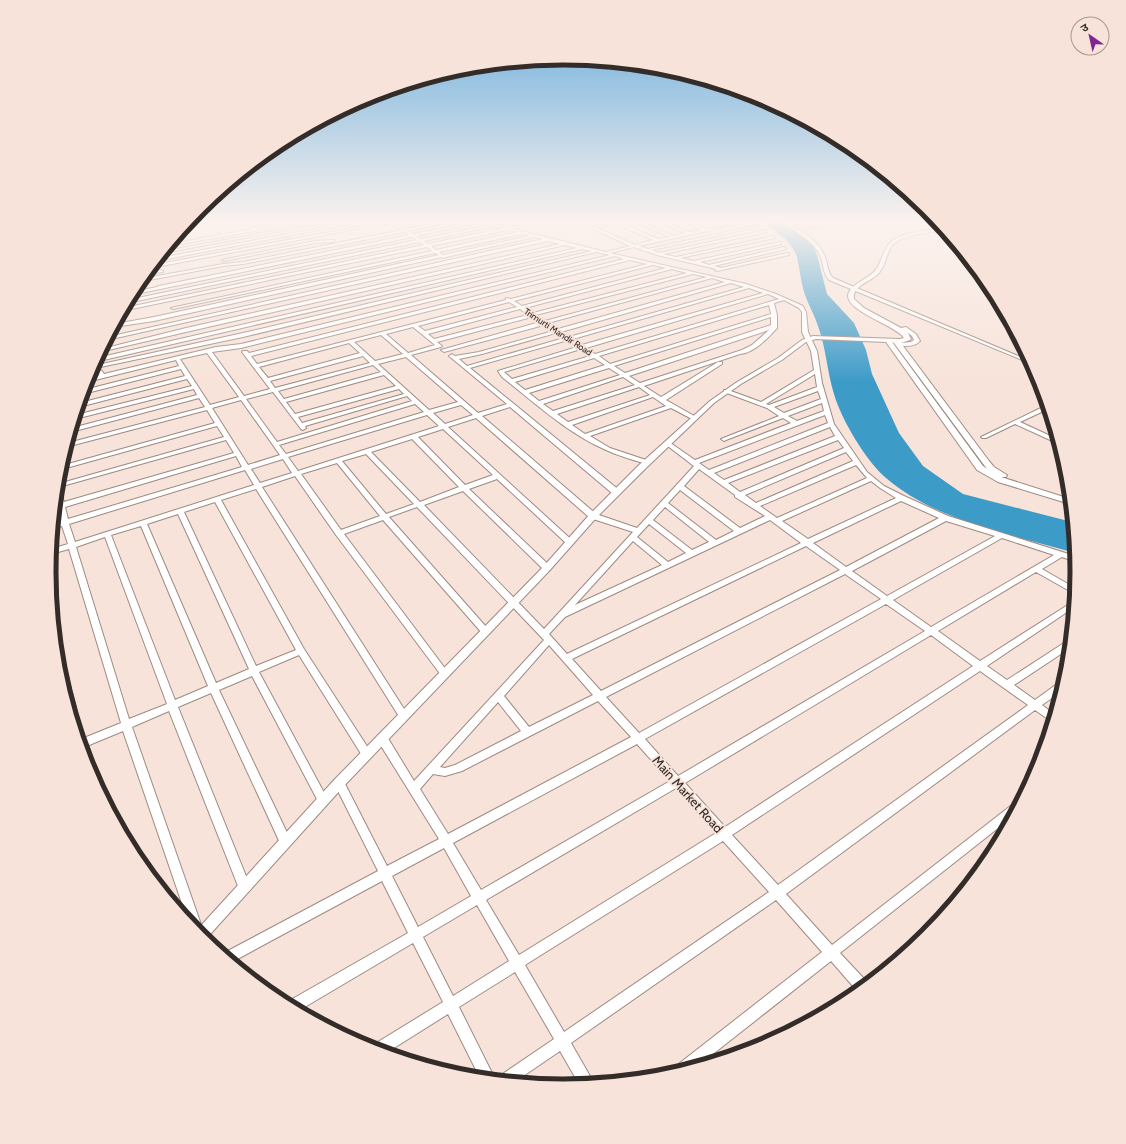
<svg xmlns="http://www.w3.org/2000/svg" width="1126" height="1144" viewBox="0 0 1126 1144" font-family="Cabin,'Noto Sans Devanagari',sans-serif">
<rect width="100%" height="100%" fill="#f7e3d9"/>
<path fill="#3d9bc8" d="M761 222H780L803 237 813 246 817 255 827 294 854 323 866 350 872 374 899 433 923 466 963 494 1072 522 1075 553C1013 535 936 521 886 478 866 461 841 419 834 394 827 371 826 348 818 326 815 316 809 306 805 295 801 283 800 270 797 257 792 241 774 230 761 222Z"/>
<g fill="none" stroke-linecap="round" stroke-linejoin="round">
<defs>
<path id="minor" d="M208 222H212L220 230V232H218Z
M249 222H253L251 224 256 228 290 222H298L258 230 259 231 257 232 254 231 169 246 171 244 252 229 247 224Z
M322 222H330L163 253 165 251Z
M353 222H361L156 261 159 258Z
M385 222 388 223 151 268 153 265Z
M411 222H418L402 226 406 229 441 222H449L409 231 413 234 471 222H479L416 236 421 239 490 225 484 222C493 222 501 227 510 227 521 227 531 222 542 222L513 229 606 252 630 246 578 222C584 222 588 226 593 227 600 228 614 222 622 222L621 223 658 239 670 237 636 222H641L674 236 685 233 659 222H664L689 232 701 230 688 222C695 222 700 228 706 228 719 229 734 222 748 222L639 246 648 249 758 225 757 227 652 250 659 253 766 230 767 232 663 254 676 257 774 236 775 238 680 258 694 261 780 242H781V244L700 262 709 265 784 247 786 248V249L714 266 721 268 787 253 789 254V255L717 271 715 270 716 269 657 255 634 247 610 253 746 284 776 294 803 306 806 312 808 332 817 351 822 383 834 424 867 472 884 486 904 496 948 516 1075 556 1076 562 1062 557 1042 569 1075 588V594L1036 572 938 631 980 661 1074 601 1073 608 987 666 1007 680 1067 641 1070 640V648L1014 685 1035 700 1061 681H1065L1062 691 1042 705 1054 714 1052 722 1035 710 786 894 832 945 1013 804 1017 802 1019 803 1012 817 840 953 868 983 858 992 831 961 699 1065 675 1073 674 1071 676 1066 822 952 776 900 571 1043 594 1083 579 1084 560 1051 516 1081 499 1080 501 1075 554 1039 515 972 459 1007 495 1079 480 1078 448 1014 386 1053 372 1049 373 1045 443 1002 413 943 298 1011 287 1004V1002L408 933 382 881 232 962 222 954 378 871 334 783 335 780 339 779 343 780 387 866 439 839 378 741 377 738 378 735 382 734 386 735 414 781 544 640 417 507 389 517 488 629 489 631 488 633H482L383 520 344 534 447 671 449 673 447 675 444 676 441 675 336 535 295 476 262 487 406 712 408 715 406 718 403 719 400 718 256 489 221 500 304 649 372 754 371 757 367 758 363 757 299 655 259 672 328 800 327 803 323 805 319 803 252 676 219 690 291 841 289 845 285 846 281 845 211 693 178 707 250 886 248 890 244 892 240 890 238 886 169 711 132 727 204 933 202 937 188 921 123 731 82 748 79 740 121 723 69 549 51 554V549L68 544 62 526 53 528 54 524 61 521 58 509H55L56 505 57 504 56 500 58 484 224 437 217 426 59 470 61 466 215 423 207 410 66 447 68 443 205 407 199 398 71 432 72 428 197 395 194 389 75 419 76 415 192 386 187 379 79 407 80 403 185 376 181 369 83 394 84 390 179 366 176 360 87 382V378L99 375 97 372 100 370 102 371 104 374 216 347 241 344 610 255 596 252 243 337 91 369 93 366 243 333 592 251 582 249 95 362 97 358 577 248 565 245 186 332 100 352 102 349 186 328 560 244 548 241 107 340 108 337 543 239 535 237 446 257 444 258 442 257 154 321 114 327 115 324 154 317 439 255 435 253 173 309 171 308 432 251 427 247 122 311 124 308 424 245 419 242 127 303 128 300 417 240 412 237 131 295 132 292 157 287 159 286 409 235 405 232 243 264 223 266 139 282 141 279 223 264 243 262 402 230 398 227V225ZM617 224 653 240 635 245 597 228ZM495 226 504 228 428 244 424 241ZM508 230 517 232 436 250 431 246ZM522 234 530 236 443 255 439 252ZM615 256 624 259 249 353 247 351H243L242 352 245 356 270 389 244 396 212 352 241 348ZM630 260 647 264 511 299 506 298V300L257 364 251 356ZM653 265 666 268 522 306 514 301ZM672 269 687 273 533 313 525 308ZM693 274 707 277 545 321 536 315ZM712 278 725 282 558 329 548 323ZM731 283 744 287 569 337 561 332ZM749 288 763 293 582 345 573 339ZM768 294 779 299 595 354 586 348ZM784 300 799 308 802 312V332L811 351 814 370 761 402 728 390H724V392L767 408 779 416 721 439 724 441 726 440 783 418 791 423 695 460 669 442H665V444L690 463 691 464 694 466 637 528 596 514 482 416 510 407 613 494H619L620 492 619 490 470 368 568 340 577 347 498 371 502 377C535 403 567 433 606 450 619 456 633 460 647 464L650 462 649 461 610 448 590 436 671 408 692 419H696V417L666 400 722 364V362H718L661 397 644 386 740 354C754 353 768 338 777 328V315L774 303ZM509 302 517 307 425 331 418 326ZM769 305 771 314 610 364 599 356ZM520 309 528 315 434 339 428 334ZM532 317 540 322 441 350 444 352 544 325 553 331 479 352 455 356 452 354 449 356 507 404 478 413 411 355 441 347 442 346 437 342ZM771 317V325L625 373 614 366ZM413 327 435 345 408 353 386 334ZM769 330 752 345 742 350 640 383 629 376ZM556 333 564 338 467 366 459 359 482 354ZM381 335 403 354 375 361 354 342ZM349 343 360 353 268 378 259 367ZM581 349 590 356 512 379 504 372ZM207 353 239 397 210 405 180 359ZM363 356 370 363 275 388 270 381ZM406 357 458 402 429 410 378 364ZM594 358 605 365 525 390 515 382ZM373 365 381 372 284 399 278 391ZM609 368 620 375 539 401 529 393ZM815 374 817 387 769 405 766 404ZM384 375 396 386 295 414 286 402ZM623 377 635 385 553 411 543 404ZM639 387 650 395 568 422 557 414ZM399 389 404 394 302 423 298 417ZM818 391 821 399 784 413 774 407ZM273 392 301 429 303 430 306 428 305 426 407 396 412 401 277 442 246 399ZM653 397 666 406 585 434 572 425ZM241 400 280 455 248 465 212 408ZM822 403 824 411 797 421 788 416ZM415 404 424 412 286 454 279 445ZM461 405 473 415 445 424 433 413ZM427 415 439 426 298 471 288 457ZM825 415 828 423 709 470 699 463ZM476 418 590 518 633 532 544 629 424 505 463 491 544 570H550L551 568 550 566 469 489 497 479 567 544H570L574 542 448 427ZM830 427 835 436 724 480 714 473ZM443 429 493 475 465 485 418 437ZM412 439 459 487 420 502 371 452ZM226 440 234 453 64 502 59 487ZM838 440 844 448 740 492 728 483ZM846 452 853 461 756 503 745 495ZM366 454 414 504 386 514 342 461ZM236 456 242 467 68 519 65 507ZM283 459 292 473 260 483 251 469ZM337 463 380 516 341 530 301 474ZM856 465 867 478 777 518 760 506ZM699 469 735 495V497L765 516 740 528 684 486ZM245 470 254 485 75 542 69 524ZM871 481 880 488 896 498 808 539 782 521ZM680 490 734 531 716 540 668 503ZM901 501 939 518 846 567 813 543ZM215 502 296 650 256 666 184 512ZM665 507 709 542 692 550 653 520ZM178 514 249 669 216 683 147 524ZM770 520 801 543 567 654 549 634 565 617ZM946 521 995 536 887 596 852 571ZM649 524 686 553 668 562 637 537ZM141 526 208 686 175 700 111 535ZM105 537 167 704 129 719 76 547ZM1002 538 1054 555 931 627 893 600ZM633 541 662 565 575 605ZM806 546 840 570 601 691 572 659ZM845 574 881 599 639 733 606 697ZM886 604 925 631 678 776 645 739ZM931 635 973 666 725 827 685 783ZM549 645 593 695 529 727 504 696ZM980 671 1028 705 778 885 732 835ZM598 701 631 737 448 834 420 789 433 774 445 776 462 771ZM498 702 521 731 455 765 445 768 440 767ZM637 744 670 781 481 890 453 843ZM676 788 716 833 519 955 486 900ZM723 841 769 892 564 1032 525 965ZM444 848 471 896 418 927 392 876ZM477 905 509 961 453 996 423 937Z
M783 222H788L799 230 841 222H849L802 231C811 238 821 246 825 257 828 264 827 272 833 278L1030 361 1032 364 829 280C822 272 824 262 819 253 811 239 795 232 783 222Z
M936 229 946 232 948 235 935 231Z
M333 240H334V242L315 243 224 261 222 260 315 241Z
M161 270 163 271V272L146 274 148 271Z
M1047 405 1048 409 1020 422 1057 439 1059 444 1015 424 986 438H982L981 437Z
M56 643 59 644 60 646 83 735 81 738 79 739 59 672Z"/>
<path id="tertiary" d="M942 228 944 230C929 233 910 233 896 242 886 249 887 265 878 274 870 282 852 286 854 299L864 308 901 328 906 327 916 334 920 341C915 346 910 346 903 346L989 461 994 467 1007 475 1006 477H1001L1070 499V504L998 482 977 470 886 342 816 339 806 342 782 360 741 384 714 403 645 469 596 518 550 570 343 787 205 940 196 931 335 779 544 566 590 514 639 465 710 401 737 382 778 358 802 340 813 336 900 339 904 338C897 325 840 310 849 292 855 281 870 279 877 268 882 260 883 250 890 243 900 232 928 230 942 228ZM908 333 912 336 914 340 911 342 901 343 910 340 911 339ZM892 342 894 343 987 469 983 466Z"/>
</defs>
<use href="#minor" stroke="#9d8a82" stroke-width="2"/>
<use href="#tertiary" stroke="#9d8a82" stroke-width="2"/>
<use href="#minor" fill="#fff" fill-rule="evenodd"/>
<use href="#tertiary" fill="#fff" fill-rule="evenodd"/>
</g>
<linearGradient id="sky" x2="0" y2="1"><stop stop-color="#63aadb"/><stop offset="0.58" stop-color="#fbf2ee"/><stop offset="1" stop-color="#fbf2ee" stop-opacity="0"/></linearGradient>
<rect width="1126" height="382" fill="url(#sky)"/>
<g text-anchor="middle" stroke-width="4" stroke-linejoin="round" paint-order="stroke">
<g font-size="9" fill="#332c28" stroke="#f7e3d9">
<text transform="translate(558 332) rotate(33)" y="3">Trimurti Mandir Road</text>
</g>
<g font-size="13" fill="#332c28" stroke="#f7e3d9">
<text transform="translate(688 794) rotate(48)" y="5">Main Market Road</text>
</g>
</g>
<path d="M0 0H1126V1144H0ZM56 572a507 507 0 1 1 1014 0a507 507 0 1 1-1014 0Z" fill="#f7e3d9" fill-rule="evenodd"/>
<path fill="none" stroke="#332c28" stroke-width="5" d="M56 572a507 507 0 1 1 1014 0a507 507 0 1 1-1014 0Z"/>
<g transform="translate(1090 36) rotate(326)"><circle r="19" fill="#f7e3d9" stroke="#a99a92"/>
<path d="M0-3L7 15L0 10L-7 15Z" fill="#7e2592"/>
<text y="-6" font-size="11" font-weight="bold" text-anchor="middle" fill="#332c28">उ</text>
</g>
</svg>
